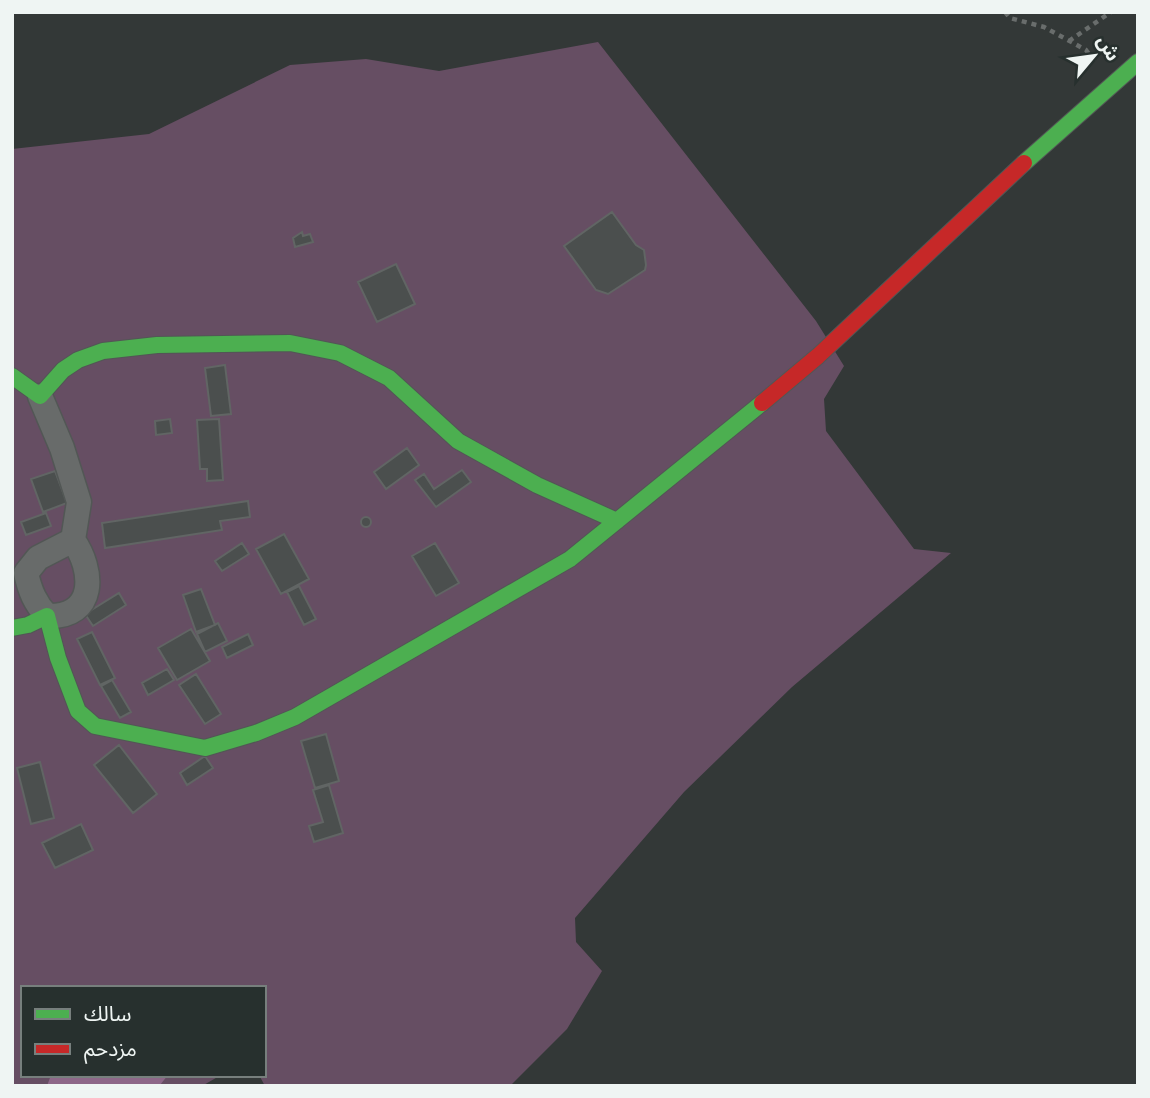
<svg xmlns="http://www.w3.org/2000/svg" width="1150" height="1098" viewBox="0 0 1150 1098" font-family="'IBM Plex Serif','Noto Sans Arabic',serif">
<rect width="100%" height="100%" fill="#333837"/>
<path fill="#664e63" d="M598 42 816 321 844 366 824 399 826 431 914 549 951 553 792 687 684 792 575 918 576 942 602 971 567 1029 510 1086H265L259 1075H264V988H23V1075H221L202 1086H12V149L149 134 290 65 366 59 439 71Z"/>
<path fill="#8d6788" d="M51 1075H168L160 1085 157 1086H47Z"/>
<path fill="#4b4f4e" stroke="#616564" stroke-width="2" d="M612 212 636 245 644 250 646 265 645 270 608 294 596 290 564 246Z
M302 232 303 236 310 234 313 242 295 247 293 238Z
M396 264 415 304 377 322 358 282Z
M225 365 231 414 211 416 205 368Z
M170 419 172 433 156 435 155 421Z
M219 419 223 480 207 481V469H200L197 420Z
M407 448 419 465 386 489 374 472Z
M462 470 471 482 436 507 415 480 424 474 434 489Z
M55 471 67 503 43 512 31 479Z
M248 501 250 517 220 521 222 530 105 548 102 523Z
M46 513 51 526 26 535 21 522Z
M361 522a5 5 0 1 1 10 0a5 5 0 1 1-10 0Z
M284 534 309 579 281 594 256 549Z
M242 543 249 554 222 571 215 561Z
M435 543 459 583 436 596 412 556Z
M299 586 316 619 304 625 287 592Z
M201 589 215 625 196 632 183 595Z
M119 593 126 605 93 626 85 614Z
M218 623 227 641 205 652 197 634Z
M191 629 210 661 177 680 158 648Z
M92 632 115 678 100 685 77 639Z
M248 634 253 645 227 658 222 647Z
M167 669 174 680 148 695 142 683Z
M196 674 221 714 205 724 179 685Z
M112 680 131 712 120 718 101 686Z
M326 734 339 781 315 788 301 741Z
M119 745 157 794 133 813 94 765Z
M205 756 213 768 187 785 180 773Z
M40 762 54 818 31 824 17 768Z
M329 785 343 833 314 842 309 826 323 822 313 790Z
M81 824 93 850 55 868 42 843Z"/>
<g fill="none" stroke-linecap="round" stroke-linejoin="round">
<defs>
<path id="street" d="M40 396 62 448 79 502 73 540
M73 540C94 570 97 618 47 616 35 603 30 591 26 573L38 558Z"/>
<path id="fast" d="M1024 163 1138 62
M12 376 40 396 63 370 78 360 103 351 157 345 290 343 340 353 389 378 458 441 537 485 617 521
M12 628 28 625 47 616 58 658 78 711 95 726 205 748 256 733 295 717 570 559 762 403"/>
<path id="jam" d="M762 403 818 356 1024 163"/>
</defs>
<use href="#street" stroke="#525755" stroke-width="27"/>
<use href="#fast" stroke="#525755" stroke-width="18"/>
<use href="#jam" stroke="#525755" stroke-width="18"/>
<path stroke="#696d6c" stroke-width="4.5" stroke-dasharray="5 5" stroke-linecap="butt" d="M1005 12 1010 18 1044 27 1086 50 1096 64
M1069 41 1111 12"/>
<use href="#street" stroke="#686b6a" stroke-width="24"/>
<use href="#fast" stroke="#4caf50" stroke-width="16"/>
<use href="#jam" stroke="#c62828" stroke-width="16"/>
</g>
<rect width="1150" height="1098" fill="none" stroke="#eff5f3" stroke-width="28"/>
<rect x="21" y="986" width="245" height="91" fill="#27302e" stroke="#777f7d" stroke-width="2"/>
<rect x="35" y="1009" width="35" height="10" fill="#4caf50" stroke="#777f7d" stroke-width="2"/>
<text x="84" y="1021" font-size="21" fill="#eff5f3">سالك</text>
<rect x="35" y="1044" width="35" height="10" fill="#c62828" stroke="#777f7d" stroke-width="2"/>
<text x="84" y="1056" font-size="21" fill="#eff5f3">مزدحم</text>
<g transform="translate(1094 56) rotate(61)" stroke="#27302e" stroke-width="5" paint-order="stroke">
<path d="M0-5L12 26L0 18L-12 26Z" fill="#eff5f3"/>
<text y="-10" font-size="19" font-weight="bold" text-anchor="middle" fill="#eff5f3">ش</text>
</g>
</svg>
